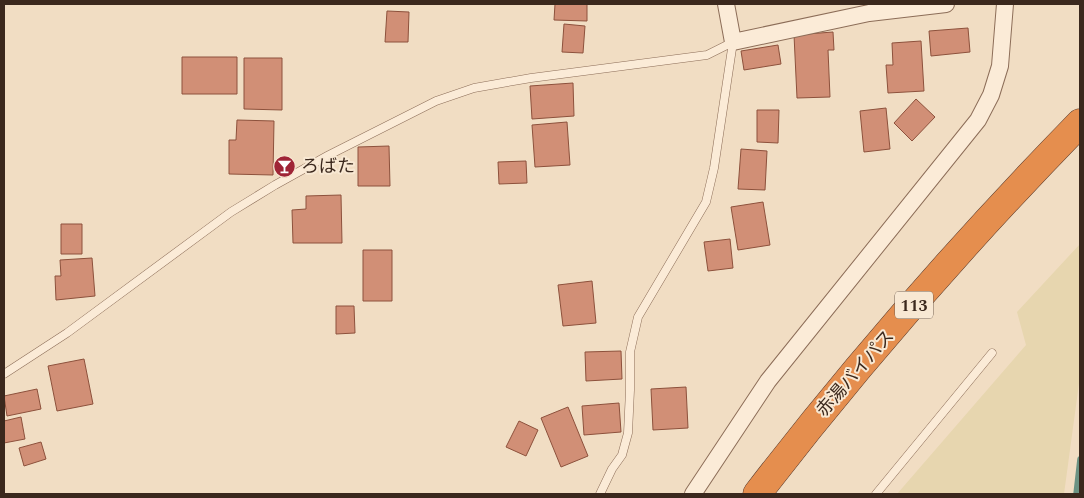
<svg xmlns="http://www.w3.org/2000/svg" width="1084" height="498" viewBox="0 0 1084 498" font-family="Spectral,'Noto Sans JP',serif">
<rect width="100%" height="100%" fill="#f1ddc3"/>
<path fill="#e7d6af" d="M1080 244V376L1064 494H897L1026 345 1017 312Z"/>
<g fill="none" stroke-linecap="round" stroke-linejoin="round">
<path stroke="#6b9283" stroke-width="5.5" d="M1076 494 1080 459"/>
</g>
<path fill="#d18f76" stroke="#8d513c" d="M555 4H587V21L554 20Z
M387 11 409 12 408 42H385Z
M564 24 585 26 583 53 562 52Z
M968 28 970 52 931 56 929 31Z
M833 32 834 50H828L830 97 797 98 794 35Z
M921 41 924 91 888 93 886 65H893L892 43Z
M778 45 781 64 744 70 741 51Z
M182 57H237V94H182Z
M244 58H282V110L244 109Z
M573 83 574 116 532 119 530 86Z
M916 99 935 117 912 141 894 123Z
M886 108 890 149 864 152 860 111Z
M757 110H779L778 143 757 142Z
M237 120 274 121 273 175 229 174V140H236Z
M567 122 570 165 535 167 532 125Z
M389 146 390 186H358V147Z
M741 149 767 151 765 190 738 189Z
M526 161 527 183 499 184 498 162Z
M341 195 342 243H293L292 210 306 209V196Z
M763 202 770 245 738 250 731 207Z
M61 224H82V254H61Z
M730 239 733 268 708 271 704 242Z
M363 250H392V301H363Z
M92 258 95 296 56 300 55 276H61L60 260Z
M592 281 596 323 563 326 558 285Z
M336 306H354L355 333 336 334Z
M621 351 622 379 586 381 585 352Z
M84 359 93 404 57 411 48 366Z
M686 387 688 428 653 430 651 389Z
M37 389 41 409 7 416 4 396Z
M619 403 621 432 584 435 582 406Z
M568 407 588 456 561 467 541 418Z
M21 417 25 439 4 443V421Z
M519 421 538 430 526 456 506 447Z
M41 442 46 459 24 466 19 448Z"/>
<g fill="none" stroke-linecap="round" stroke-linejoin="round">
<defs>
<path id="lane" d="M4 374 67 333 231 212 275 185 329 155 436 101 474 88 531 78 707 55 733 42
M600 494 612 469 622 455 628 433 630 390V352L638 317 706 202 714 168 733 42
M876 494 992 353"/>
<path id="street" d="M726 4 733 42 869 13 946 4
M693 494 768 381 978 120 991 95 1000 66 1005 4"/>
<path id="highway" d="M757 494C857 364 966 240 1080 123"/>
</defs>
<use href="#lane" stroke="#8c6d58" stroke-width="9"/>
<use href="#street" stroke="#8c6d58" stroke-width="18"/>
<use href="#highway" stroke="#5a3b2d" stroke-width="29"/>
<use href="#lane" stroke="#fbebd7" stroke-width="8"/>
<use href="#street" stroke="#fbebd7" stroke-width="16"/>
<use href="#highway" stroke="#e58e4e" stroke-width="28"/>
</g>
<defs>
<symbol id="bar-disc" viewBox="-11 -11 22 22"><circle r="9.5" fill="#9f2436" stroke="#f8e8d3"/><path d="M-6-5H6L.8 .8V4.5H3.5V6h-7V4.5H-.8V.8Z" fill="#fff"/></symbol>
</defs>
<g fill-rule="evenodd">
<use href="#bar-disc" x="272" y="154" width="25" height="25"/>
</g>
<g text-anchor="middle" stroke-width="4" stroke-linejoin="round" paint-order="stroke">
<rect fill="#f8e8d3" stroke="#746254" stroke-width="1" x="895" y="291.5" width="38" height="27" rx="4"/>
<g font-size="16" font-weight="bold" fill="#3b281d">
<text x="914" y="311">113</text>
</g>
<g font-size="18" fill="#3b281d" stroke="#f8e8d3" text-anchor="start">
<text x="301" y="172">ろばた</text>
</g>
<g font-size="18" fill="#3b281d" stroke="#f8e8d3">
<text transform="translate(855 373) rotate(-49)" y="6">赤湯バイパス</text>
</g>
</g>
<rect width="1084" height="498" fill="none" stroke="#3b281d" stroke-width="10"/>
</svg>
